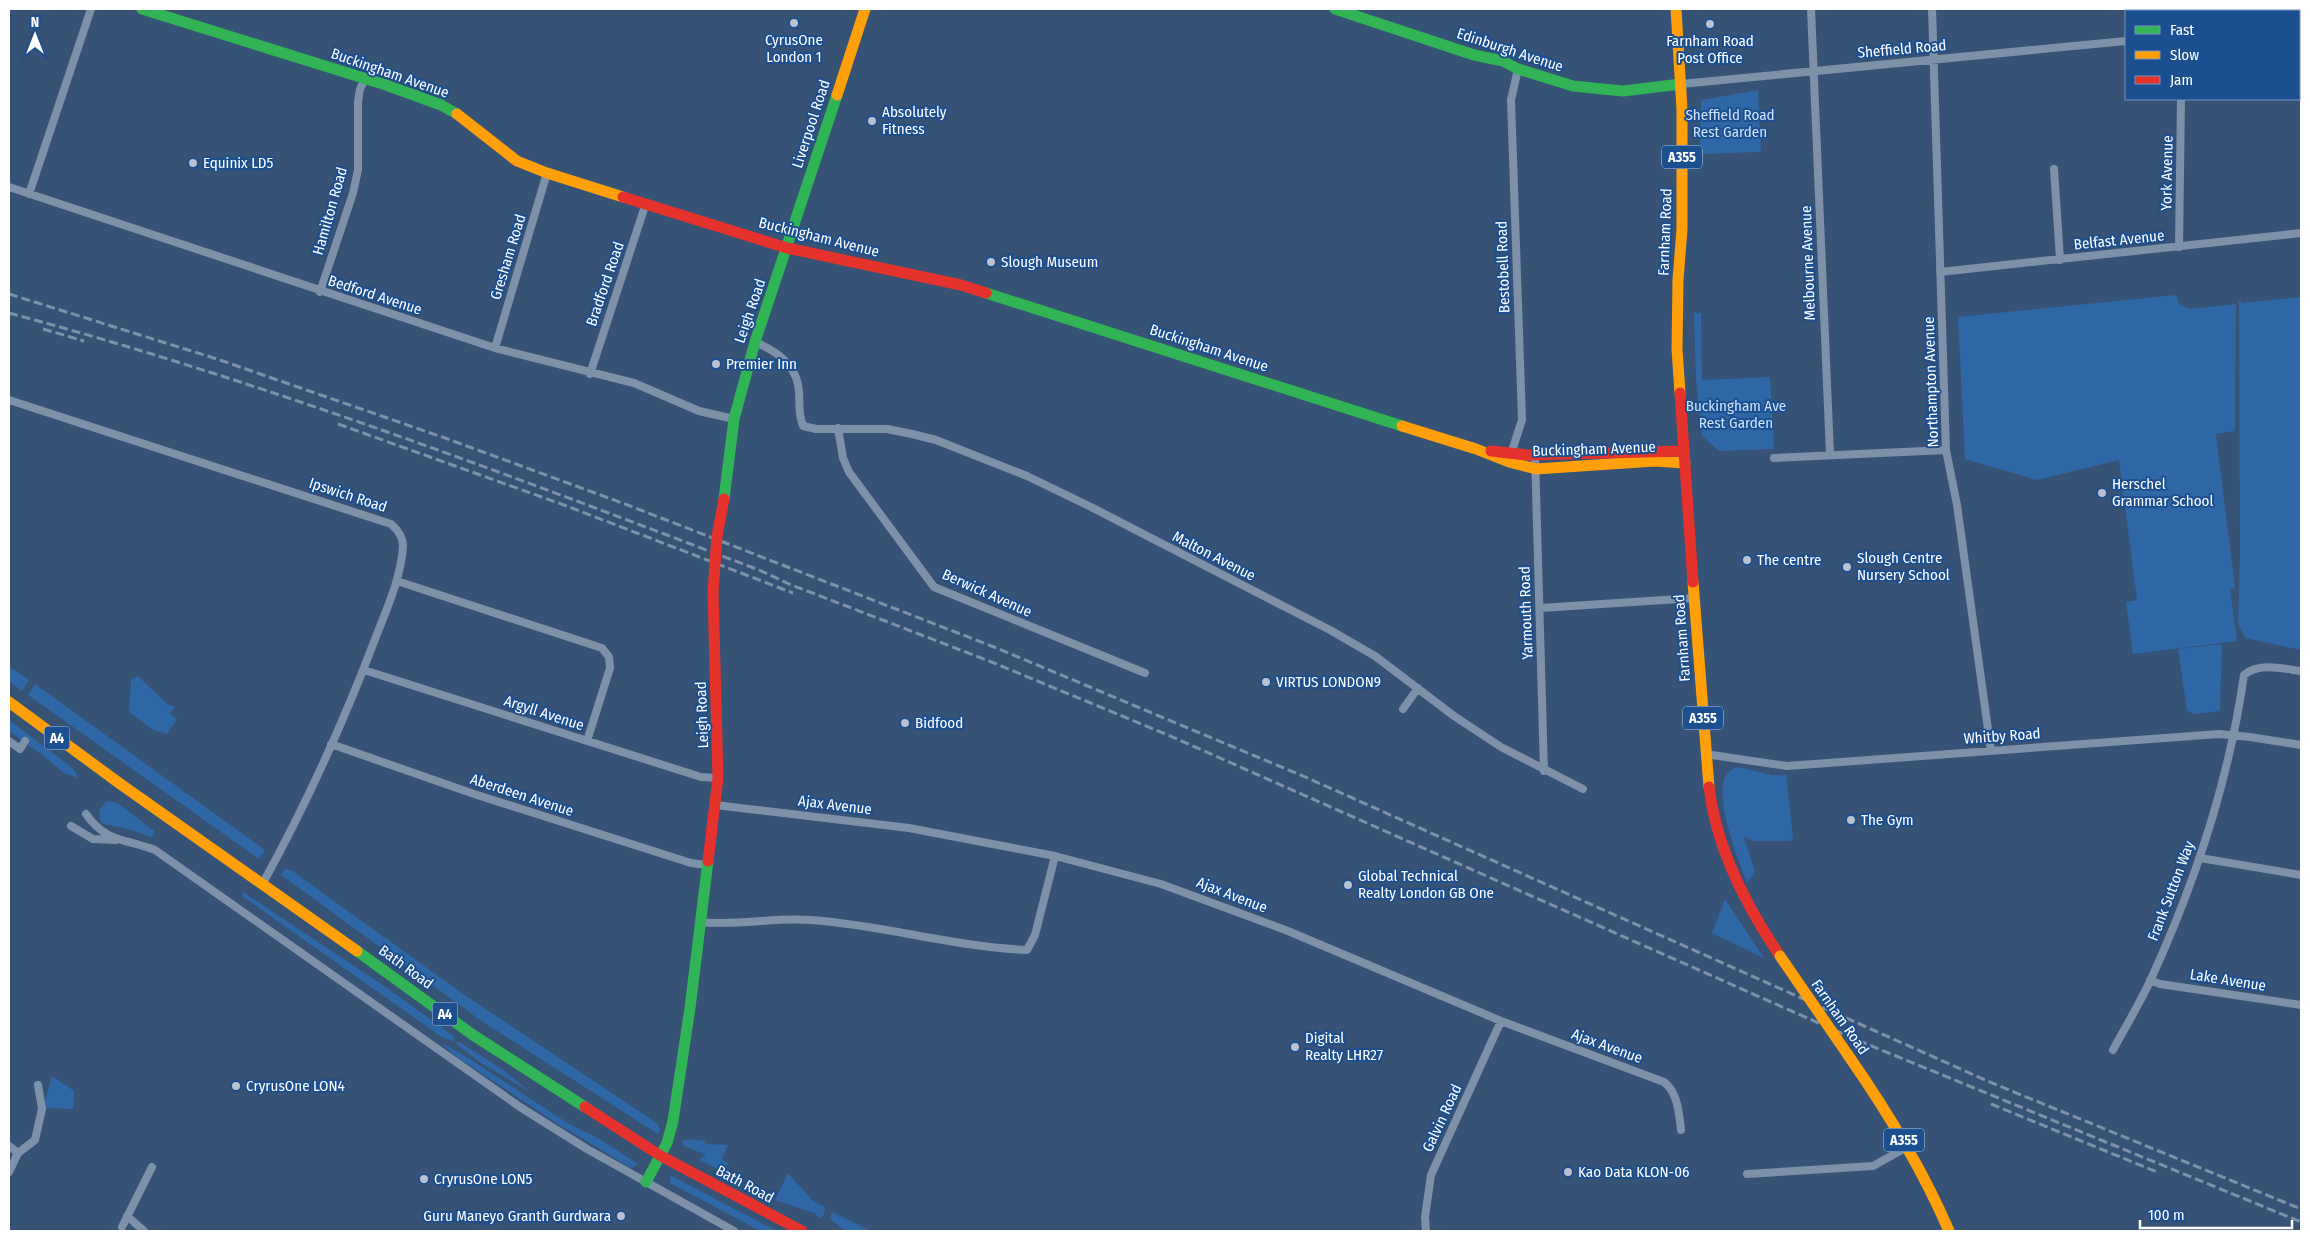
<svg xmlns="http://www.w3.org/2000/svg" width="2310" height="1240" viewBox="0 0 2310 1240" font-family="'Fira Sans Condensed',sans-serif">
<rect width="100%" height="100%" fill="#365274"/>
<path fill="#2f66a5" d="M1758 90 1761 152 1700 154 1701 100Z
M2176 295 2179 304 2189 309 2236 304 2235 431 2216 434 2235 588 2230 589 2237 641 2133 654 2126 602 2137 600 2119 460 2037 480 1965 459 1958 317Z
M2301 297V650L2245 638 2238 623 2240 556 2239 300 2243 303Z
M1694 313H1701L1702 380 1770 377 1774 449 1719 451 1702 436 1696 381Z
M2222 644 2220 711 2195 714 2187 711 2178 649Z
M9 666 29 680 22 691 9 681Z
M138 676 167 704 175 707 170 714 177 719 167 734 153 730 129 712 131 680Z
M35 684 265 850 259 859 28 695Z
M9 720 70 766 75 771 78 778 64 773 41 754 9 731Z
M1740 767 1770 775H1786L1793 838 1790 841H1754L1744 837 1755 872 1747 883C1740 863 1700 770 1740 767Z
M107 801 118 803 154 831 152 837 128 829 103 824 100 820 99 810Z
M285 869 291 870 463 994 657 1123 660 1130 658 1134 480 1020 281 875Z
M243 892 390 990 455 1037 453 1041 443 1038 242 896Z
M1725 899 1764 958 1712 933Z
M458 1041 503 1070 532 1093 481 1063 456 1044Z
M442 1043 462 1054 569 1124 598 1138 638 1164 631 1168 558 1124 454 1055Z
M52 1076 74 1091 73 1109 43 1108Z
M691 1139 704 1141 706 1144 728 1145 722 1159 729 1164 719 1170 699 1160 706 1155 682 1145 683 1141Z
M788 1173 813 1201 825 1207 824 1215 820 1218 814 1213 775 1200Z
M670 1175 777 1231H760L670 1183Z
M832 1212 871 1231H845L830 1219Z"/>
<g fill="none" stroke-linecap="round" stroke-linejoin="round">
<path stroke="#7d92a8" stroke-width="8" d="M1811 9 1830 454
M1932 9 1946 450 1957 505 1991 751
M2184 11V9
M2299 30H2301
M1681 84 2126 41
M2054 169 2060 260
M9 187 495 348 634 383 699 411 734 419
M29 194 91 9
M2179 247 2181 99
M1940 272 2301 233
M320 292 353 193 358 170V102L360 89 365 79
M755 342C777 351 797 365 799 391 800 404 798 414 803 426L816 429H887L912 434 936 440 1027 476 1089 506 1330 630 1375 656 1454 716 1501 747 1583 789
M495 348 547 173
M590 374 646 203
M9 400 391 524C398 530 403 537 403 546 401 577 388 606 377 634 345 719 307 803 263 883
M838 428 843 458 849 472 934 587 1145 673
M1535 455 1544 771
M1510 457 1522 420 1511 100 1518 69
M1774 458 1946 450
M397 581 602 648 609 657 610 668 587 741
M1540 608 1695 598
M364 670 701 777 718 778
M1403 709 1418 688
M9 741 20 749 25 741
M331 744 474 794 691 863 707 865
M1705 754 1787 766 2219 734 2250 737 2301 745
M715 805 909 828 1055 856 1161 884 1288 931 1501 1021 1664 1082C1678 1093 1679 1113 1681 1130
M86 814C105 842 126 839 155 850L520 1107 587 1149 734 1231
M71 826 93 839 116 840
M2200 858 2301 875
M701 922C738 926 774 917 811 920 884 925 954 947 1027 950L1035 935 1055 856
M2150 980 2160 984 2301 1005
M2113 1050C2126 1026 2140 1003 2151 979 2195 883 2229 780 2244 675 2259 662 2284 669 2301 671
M9 1146 18 1153
M9 1172 18 1153 35 1140 42 1109 38 1085
M1747 1174 1873 1166 1907 1147
M127 1216 144 1231
M122 1227 152 1167
M1426 1231 1425 1217 1431 1175 1501 1021"/>
<path stroke="#30b455" stroke-width="11" d="M142 9 386 85 441 105 457 114
M1335 9 1474 55 1503 61 1518 69 1573 86 1623 91 1681 84
M986 293 1402 426
M724 499 734 419 755 342 837 95
M357 951 473 1035 585 1107
M646 1182 667 1143 673 1121 690 1008 708 861"/>
<path stroke="#ff9f0a" stroke-width="11" d="M1676 9 1682 110V229L1678 280 1677 349 1680 393
M837 95 865 9
M457 114 517 161 547 173 623 197
M1402 426 1476 449 1509 462 1536 469 1655 461 1685 463
M1693 582 1709 787
M9 702 119 783 357 951
M1848 1055C1887 1111 1922 1168 1949 1231"/>
<path stroke="#e5322d" stroke-width="11" d="M623 197 787 248 961 285 986 293
M1680 393 1693 582
M1491 451 1527 455 1684 451
M1709 787C1716 848 1746 906 1780 956
M708 861 718 778 713 592
M585 1107 661 1156 802 1231"/>
<path stroke="#7e92a7" stroke-width="3" stroke-dasharray="9 4" stroke-linecap="butt" d="M9 294 217 359 445 438 625 504 994 647 1303 776 1992 1083 2301 1209
M9 313C263 381 512 476 759 570L789 584 989 661 1168 735 1857 1040 2301 1222
M43 329 84 341
M338 424 564 505 793 593
M1991 1104 2157 1172"/>
<path stroke="#ff9f0a" stroke-width="11" d="M1780 956 1848 1055"/>
<path stroke="#e5322d" stroke-width="11" d="M713 592 717 536 724 499"/>
</g>
<g fill="#b9c2ce" stroke="#1b4f8f" stroke-width="2">
<circle cx="794" cy="23" r="5"/>
<circle cx="1710" cy="24" r="5"/>
<circle cx="872" cy="121" r="5"/>
<circle cx="193" cy="163" r="5"/>
<circle cx="991" cy="262" r="5"/>
<circle cx="716" cy="364" r="5"/>
<circle cx="2102" cy="493" r="5"/>
<circle cx="1747" cy="560" r="5"/>
<circle cx="1847" cy="567" r="5"/>
<circle cx="1266" cy="682" r="5"/>
<circle cx="905" cy="723" r="5"/>
<circle cx="1851" cy="820" r="5"/>
<circle cx="1348" cy="885" r="5"/>
<circle cx="1295" cy="1047" r="5"/>
<circle cx="236" cy="1086" r="5"/>
<circle cx="1568" cy="1172" r="5"/>
<circle cx="424" cy="1179" r="5"/>
<circle cx="621" cy="1216" r="5"/>
</g>
<g text-anchor="middle" stroke-width="4" stroke-linejoin="round" paint-order="stroke">
<g fill="#1b4f8f" stroke="#bbcadd" stroke-width="1">
<rect x="1662" y="145.5" width="40" height="23" rx="4"/>
<rect x="1683" y="706.5" width="40" height="23" rx="4"/>
<rect x="44.5" y="726.5" width="25" height="23" rx="4"/>
<rect x="432.5" y="1002.5" width="25" height="23" rx="4"/>
<rect x="1884" y="1128.5" width="40" height="23" rx="4"/>
</g>
<g font-size="14" font-weight="bold" fill="#fff">
<text x="1682" y="162">A355</text>
<text x="1703" y="723">A355</text>
<text x="57" y="743">A4</text>
<text x="445" y="1019">A4</text>
<text x="1904" y="1145">A355</text>
</g>
<g font-size="15" fill="#fff" stroke="#1b4f8f" text-anchor="start">
<text x="794" y="45" text-anchor="middle">CyrusOne<tspan x="794" dy="17">London 1</tspan></text>
<text x="1710" y="46" text-anchor="middle">Farnham Road<tspan x="1710" dy="17">Post Office</tspan></text>
<text x="882" y="117">Absolutely<tspan x="882" dy="17">Fitness</tspan></text>
<text x="203" y="168">Equinix LD5</text>
<text x="1001" y="267">Slough Museum</text>
<text x="726" y="369">Premier Inn</text>
<text x="2112" y="489">Herschel<tspan x="2112" dy="17">Grammar School</tspan></text>
<text x="1857" y="563">Slough Centre<tspan x="1857" dy="17">Nursery School</tspan></text>
<text x="1757" y="565">The centre</text>
<text x="1276" y="687">VIRTUS LONDON9</text>
<text x="915" y="728">Bidfood</text>
<text x="1861" y="825">The Gym</text>
<text x="1358" y="881">Global Technical<tspan x="1358" dy="17">Realty London GB One</tspan></text>
<text x="1305" y="1043">Digital<tspan x="1305" dy="17">Realty LHR27</tspan></text>
<text x="246" y="1091">CryrusOne LON4</text>
<text x="1578" y="1177">Kao Data KLON-06</text>
<text x="434" y="1184">CryrusOne LON5</text>
<text x="611" y="1221" text-anchor="end">Guru Maneyo Granth Gurdwara</text>
</g>
<g font-size="15" fill="#fff" stroke="#1b4f8f">
<text transform="translate(1902 49) rotate(-5)" y="5">Sheffield Road</text>
<text transform="translate(1510 50) rotate(18)" y="5">Edinburgh Avenue</text>
<text transform="translate(390 73) rotate(19)" y="5">Buckingham Avenue</text>
<text transform="translate(811 124) rotate(-72)" y="5">Liverpool Road</text>
<text transform="translate(2167 173) rotate(-89)" y="5">York Avenue</text>
<text transform="translate(330 211) rotate(-74)" y="5">Hamilton Road</text>
<text transform="translate(1665 232) rotate(-88)" y="5">Farnham Road</text>
<text transform="translate(819 237) rotate(14)" y="5">Buckingham Avenue</text>
<text transform="translate(2119 240) rotate(-6)" y="5">Belfast Avenue</text>
<text transform="translate(508 257) rotate(-73)" y="5">Gresham Road</text>
<text transform="translate(1808 263) rotate(-92)" y="5">Melbourne Avenue</text>
<text transform="translate(1503 267) rotate(-92)" y="5">Bestobell Road</text>
<text transform="translate(605 284) rotate(-71)" y="5">Bradford Road</text>
<text transform="translate(375 295) rotate(18)" y="5">Bedford Avenue</text>
<text transform="translate(750 311) rotate(-71)" y="5">Leigh Road</text>
<text transform="translate(1209 348) rotate(18)" y="5">Buckingham Avenue</text>
<text transform="translate(1931 382) rotate(-92)" y="5">Northampton Avenue</text>
<text transform="translate(1594 449) rotate(-2)" y="5">Buckingham Avenue</text>
<text transform="translate(348 495) rotate(18)" y="5">Ipswich Road</text>
<text transform="translate(1214 556) rotate(27)" y="5">Malton Avenue</text>
<text transform="translate(987 593) rotate(24)" y="5">Berwick Avenue</text>
<text transform="translate(1526 613) rotate(-92)" y="5">Yarmouth Road</text>
<text transform="translate(1682 638) rotate(-94)" y="5">Farnham Road</text>
<text transform="translate(544 713) rotate(18)" y="5">Argyll Avenue</text>
<text transform="translate(702 715) rotate(-92)" y="5">Leigh Road</text>
<text transform="translate(2002 736) rotate(-4)" y="5">Whitby Road</text>
<text transform="translate(522 795) rotate(18)" y="5">Aberdeen Avenue</text>
<text transform="translate(835 805) rotate(7)" y="5">Ajax Avenue</text>
<text transform="translate(2171 891) rotate(-69)" y="5">Frank Sutton Way</text>
<text transform="translate(1232 895) rotate(21)" y="5">Ajax Avenue</text>
<text transform="translate(406 967) rotate(36)" y="5">Bath Road</text>
<text transform="translate(2228 980) rotate(9)" y="5">Lake Avenue</text>
<text transform="translate(1840 1017) rotate(55)" y="5">Farnham Road</text>
<text transform="translate(1607 1046) rotate(20)" y="5">Ajax Avenue</text>
<text transform="translate(1442 1118) rotate(-65)" y="5">Galvin Road</text>
<text transform="translate(745 1184) rotate(28)" y="5">Bath Road</text>
</g>
<g font-size="15" fill="#cfe3fa" stroke="#1b4f8f">
<text x="1730" y="120">Sheffield Road<tspan x="1730" dy="17">Rest Garden</tspan></text>
<text x="1736" y="411">Buckingham Ave<tspan x="1736" dy="17">Rest Garden</tspan></text>
</g>
</g>
<rect width="2310" height="1240" fill="none" stroke="#ffffff" stroke-width="20"/>
<rect x="2125" y="10" width="175" height="90" fill="#1b4f8f" stroke="#7695bc"/>
<rect x="2135" y="26" width="25" height="8" fill="#30b455" stroke="#7695bc"/>
<text x="2170" y="35" font-size="15" fill="#ffffff">Fast</text>
<rect x="2135" y="51" width="25" height="8" fill="#ff9f0a" stroke="#7695bc"/>
<text x="2170" y="60" font-size="15" fill="#ffffff">Slow</text>
<rect x="2135" y="76" width="25" height="8" fill="#e5322d" stroke="#7695bc"/>
<text x="2170" y="85" font-size="15" fill="#ffffff">Jam</text>
<g transform="translate(35 35)" stroke="#1b4f8f" stroke-width="4" paint-order="stroke">
<path d="M0-4L9 19L0 12L-9 19Z" fill="#ffffff"/>
<text y="-8" font-size="14" font-weight="bold" text-anchor="middle" fill="#ffffff">N</text>
</g>
<path d="M2140 1220v8h152v-8" fill="none" stroke="#ffffff" stroke-width="2.5"/>
<text x="2148" y="1220" font-size="15" fill="#ffffff" stroke="#1b4f8f" stroke-width="4" paint-order="stroke">100 m</text>
</svg>
